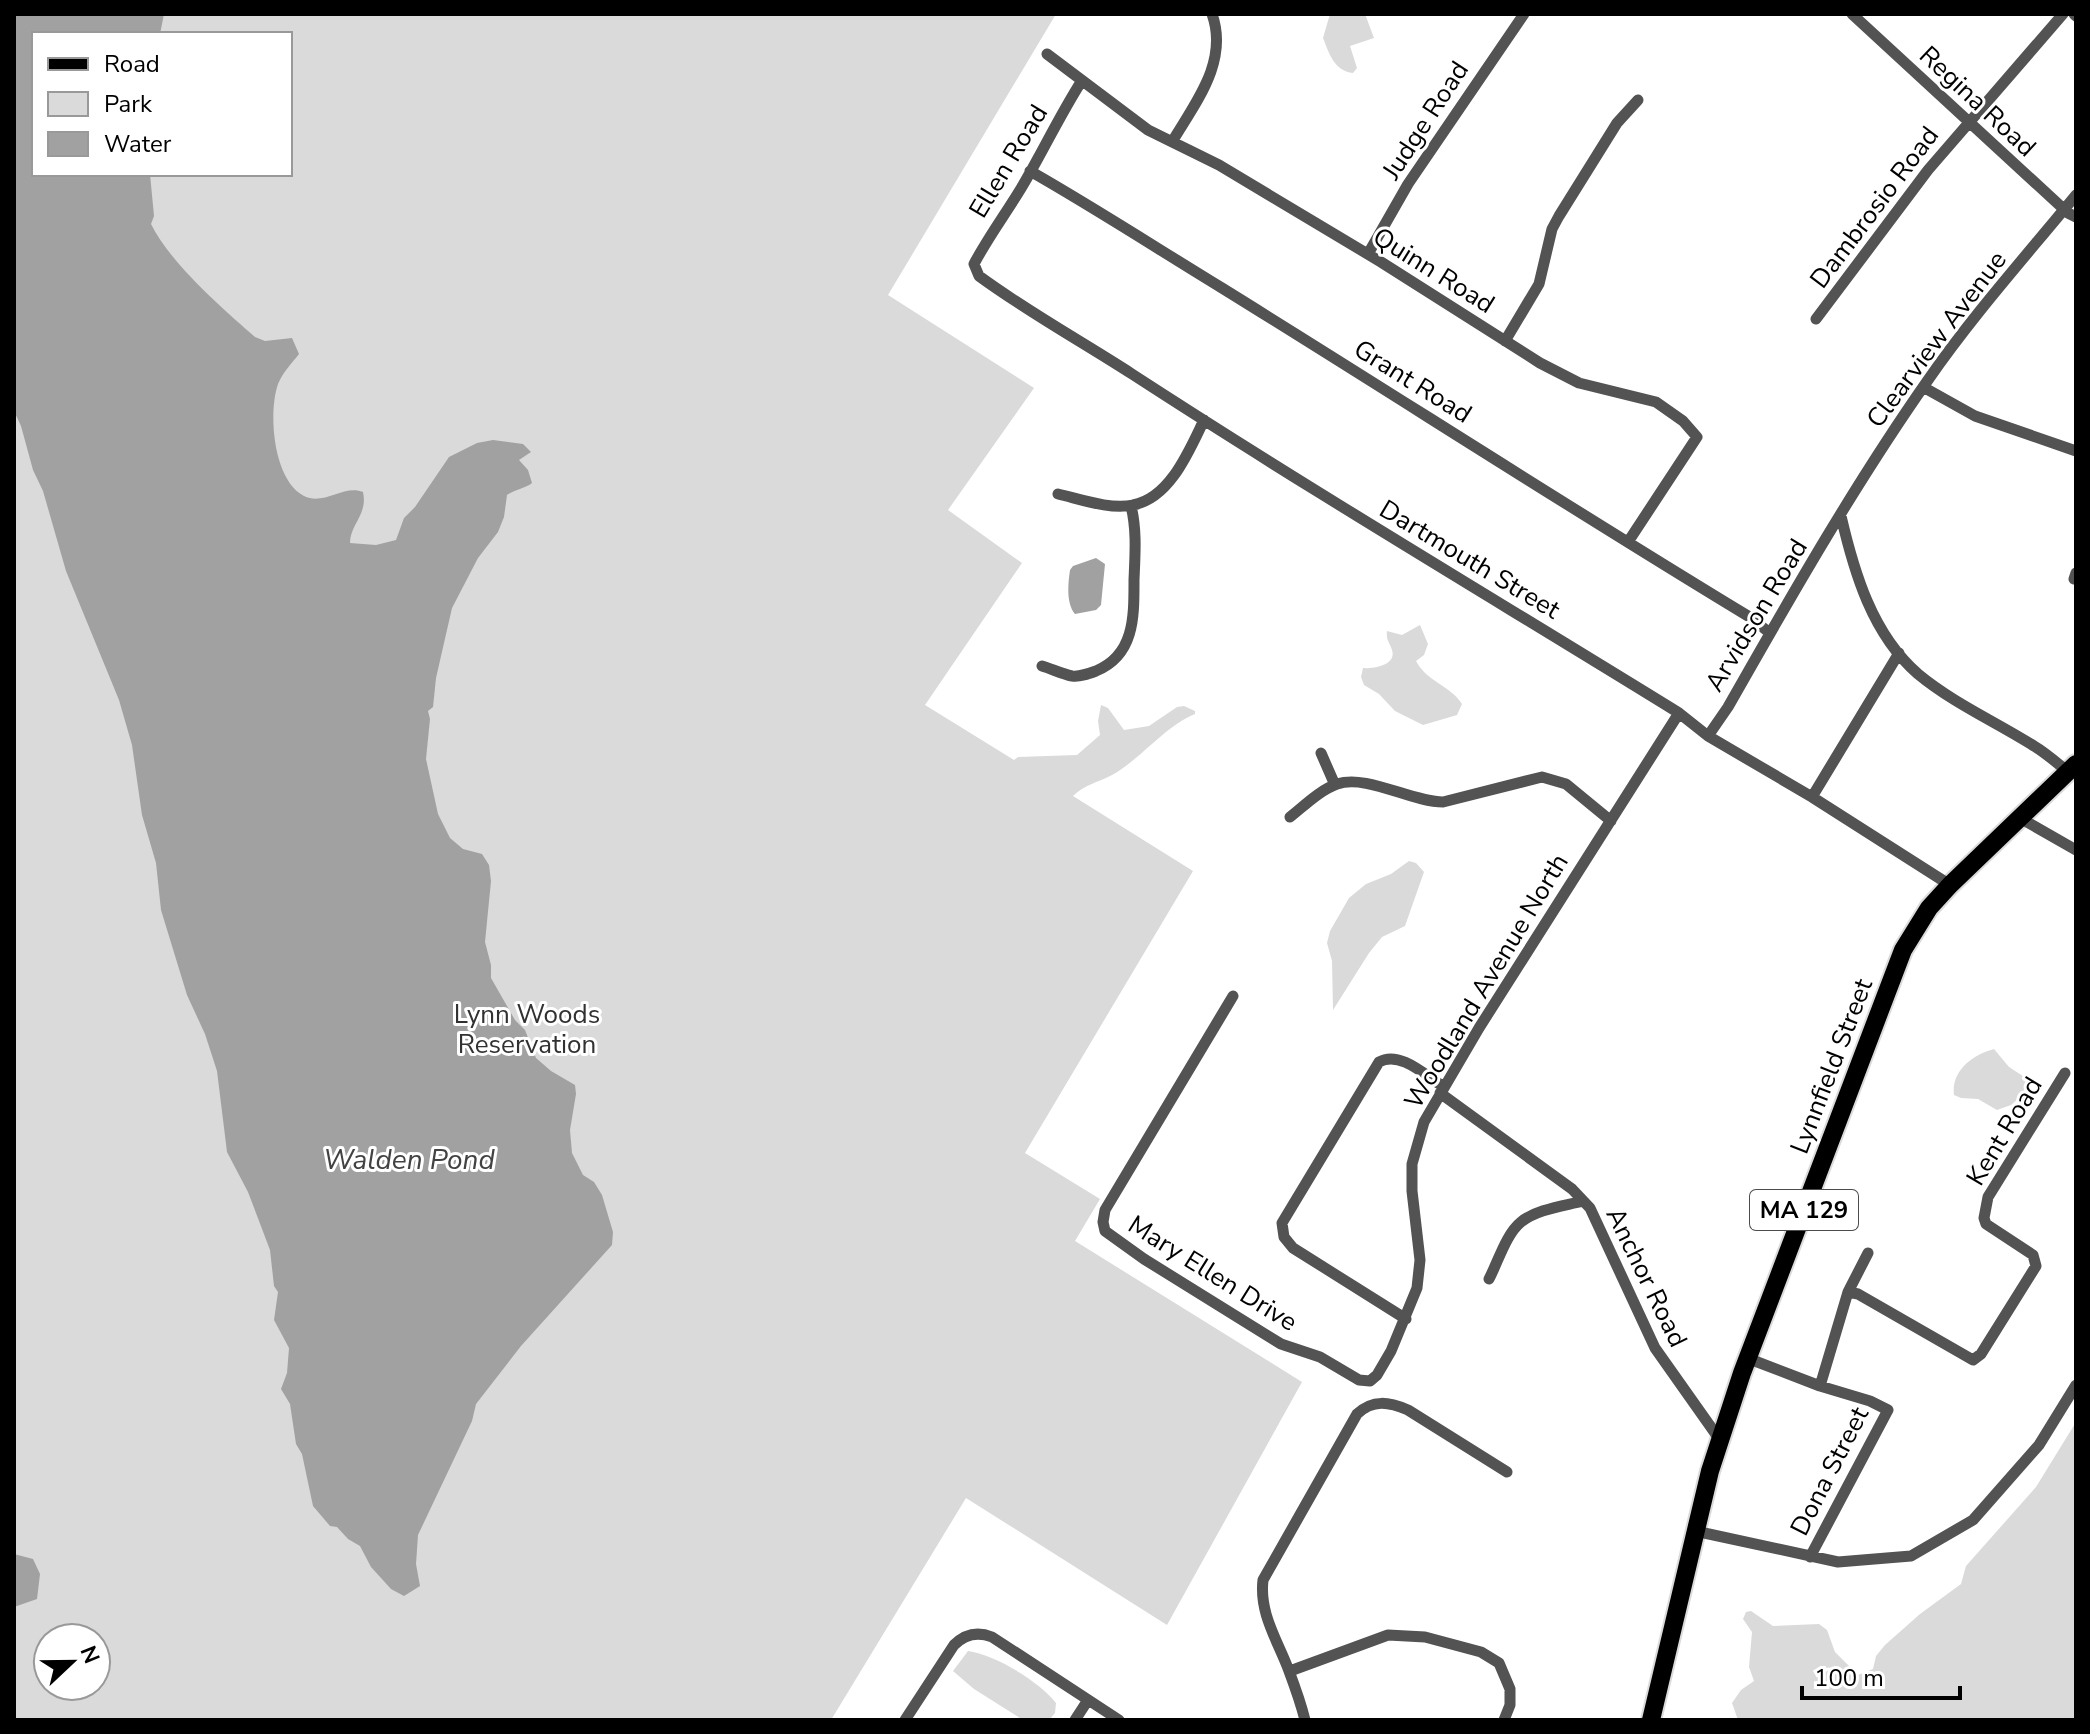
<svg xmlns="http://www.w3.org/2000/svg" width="2090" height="1734" viewBox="0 0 2090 1734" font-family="'Nunito Sans',sans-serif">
<rect width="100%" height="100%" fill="#fff"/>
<path fill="#dadada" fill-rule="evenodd" d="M14 14H1056L888 295 1034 388 948 510 1022 563 925 705 1014 760 1018 757 1077 755 1100 735 1098 721 1101 705 1108 708 1124 730 1149 726 1177 707 1184 706 1195 711V714C1165 726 1141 759 1112 775 1099 782 1084 785 1073 796L1193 871 1025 1153 1100 1199 1075 1241 1302 1382 1167 1625 966 1498 831 1720H14ZM34 34H290V174H34ZM48 1638H96V1686H48Z
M1330 14H1365L1374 38 1350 46 1357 68 1353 73C1334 71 1329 53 1323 38Z
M1420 625 1428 644 1424 655 1416 661C1426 681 1451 686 1462 704L1457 715 1423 725 1395 711 1379 694 1364 685 1361 677 1363 668C1373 669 1397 665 1392 650 1389 641 1386 640 1387 631L1402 635Z
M1409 861 1416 863 1424 872 1405 926 1382 937 1369 953 1333 1010 1332 961 1327 943 1330 931 1349 898 1366 884 1391 874Z
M1994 1049 2009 1067 2026 1078 2028 1090 2011 1105 1997 1110 1978 1099 1961 1098 1954 1095C1951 1071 1972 1055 1994 1049Z
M2076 1422V1720H1738L1732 1703 1741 1690 1754 1681 1749 1667 1752 1632 1743 1619 1746 1612 1751 1611 1773 1626 1819 1624 1827 1630 1835 1652 1858 1675 1873 1669 1876 1656 1885 1645 1920 1614 1961 1584 1966 1566 2036 1487Z
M968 1651C994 1654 1040 1682 1056 1703L1055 1713 1049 1720H1023L974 1689 953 1671Z"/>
<path fill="#a1a1a1" d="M14 14H164L160 34H34V174H150L154 216 151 224C171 264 222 308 255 337L265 341 292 338 299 354C292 363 283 372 278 384 268 413 273 480 304 496 324 506 344 484 363 492 368 515 350 524 350 543L376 545 396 540 404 518 415 507 449 457 477 443 493 440 523 444 531 452 519 460 528 470 532 483C526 488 516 489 507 495L504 517 498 532 478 558 452 608 436 678 433 707 428 711 430 719 426 759 438 814 450 838 463 849 482 854 489 865 491 881 485 942 491 965V978L515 1020 525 1030 536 1058 551 1071 575 1085 576 1094 570 1130 572 1153 583 1175 594 1182 602 1195 613 1232 612 1245 521 1346 476 1404 472 1421 418 1535 416 1564 420 1586 404 1596 391 1589 371 1567 360 1546 348 1539 337 1527 330 1526 313 1506 302 1454 296 1444 290 1404 281 1389 287 1373 289 1348 274 1320 278 1292 274 1286 270 1250 248 1192 227 1152 217 1071 205 1034 187 995 161 910 156 863 142 815 132 745 119 700 66 571 43 491 33 470 21 426 14 411Z
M1096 558 1105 564 1101 605 1096 610 1075 614C1066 603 1068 584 1070 570L1073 566Z
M14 1554 33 1559 40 1574 37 1599 14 1607Z"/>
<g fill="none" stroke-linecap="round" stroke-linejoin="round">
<defs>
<path id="primary" d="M1651 1720 1710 1471 1742 1373 1903 950 1929 908 1950 885 2076 764"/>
</defs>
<use href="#primary" stroke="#dbdbdb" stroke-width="22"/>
<path stroke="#535353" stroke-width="11" d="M1852 14 2068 213 2076 217
M2074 14 2076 16
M1047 54 1148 130 1219 165 1381 262 1540 363 1579 383 1656 402 1683 421 1697 437 1628 542
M1081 82C1060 115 1043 151 1023 185 1007 212 988 237 974 264L979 276C1028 312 1081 341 1132 374 1312 491 1496 600 1679 713L1708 736 1812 797 1950 885
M1172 142C1195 103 1229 62 1212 14
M1030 171C1095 208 1158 249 1222 288 1398 397 1571 509 1748 616L1770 633
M1368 254 1408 184 1524 14
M1816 319 1928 170 2063 14
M1505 341 1539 284 1552 229 1559 216 1617 123 1638 100
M1923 387 1975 416 2076 451
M1058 494C1080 499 1110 510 1133 505 1170 498 1189 451 1204 420
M1841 516C1854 572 1872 634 1918 674 1953 703 1996 722 2034 746 2046 753 2057 763 2068 772
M2074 579 2076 573
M1042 666C1052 669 1062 674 1072 676 1080 677 1088 674 1096 671 1135 655 1134 616 1134 580 1135 555 1137 530 1131 506
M1708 736 1728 707C1791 596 1855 484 1928 380 1973 315 2026 256 2076 195
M1321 753 1335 785
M1812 797 1899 653
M1290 817C1304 806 1320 790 1337 784 1367 774 1411 802 1443 802L1542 777 1566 784 1611 821
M2020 818 2076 850
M1233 996 1105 1210 1103 1222 1105 1231 1144 1259 1281 1344 1320 1357 1359 1380 1370 1381 1377 1375 1391 1351 1417 1288 1420 1260 1412 1191V1164L1424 1122 1479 1028 1679 713
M1440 1093 1572 1189 1590 1208 1655 1348 1720 1440
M1489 1279C1498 1262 1506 1234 1521 1222 1537 1209 1564 1206 1583 1201
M1848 1292 1858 1294 1973 1360 1981 1354 2036 1266 2033 1255 1986 1224 1984 1218 1988 1197 2065 1073
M1406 1319 1293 1248 1284 1237 1282 1223 1379 1062C1400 1050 1426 1076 1444 1087
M1747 1358 1820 1386 1870 1401 1888 1410 1810 1557
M1820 1386 1848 1292 1868 1253
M1695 1531 1838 1562 1911 1556 1973 1520 2039 1445 2076 1385
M1290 1671 1388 1635 1425 1637 1481 1652 1499 1663 1510 1689V1705L1504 1720
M905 1720 954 1645C965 1634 977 1631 992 1637L1119 1720
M1075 1720 1088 1700
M1305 1720C1301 1704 1295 1687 1289 1671 1278 1641 1259 1614 1263 1580L1357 1414C1373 1399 1389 1402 1408 1410L1507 1472"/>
<use href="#primary" stroke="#000" stroke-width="18"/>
</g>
<g text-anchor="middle" stroke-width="6" stroke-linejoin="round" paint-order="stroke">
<rect fill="#fff" stroke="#4c4c4c" stroke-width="2" x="1750" y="1190" width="108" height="40" rx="6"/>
<g font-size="24" font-weight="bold" fill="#000">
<text x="1804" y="1218">MA 129</text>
</g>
<g font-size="26" fill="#000" stroke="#fff">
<text transform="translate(1978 101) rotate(43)" y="9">Regina Road</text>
<text transform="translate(1425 120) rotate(-57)" y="9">Judge Road</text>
<text transform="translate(1008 161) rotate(-59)" y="9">Ellen Road</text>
<text transform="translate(1874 207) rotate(-53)" y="9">Dambrosio Road</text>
<text transform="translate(1434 270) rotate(32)" y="9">Quinn Road</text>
<text transform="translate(1936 339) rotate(-53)" y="9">Clearview Avenue</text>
<text transform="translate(1413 381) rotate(32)" y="9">Grant Road</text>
<text transform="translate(1470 559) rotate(31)" y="9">Dartmouth Street</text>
<text transform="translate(1756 615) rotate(-59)" y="9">Arvidson Road</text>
<text transform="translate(1486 981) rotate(-59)" y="9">Woodland Avenue North</text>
<text transform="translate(1831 1066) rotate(-69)" y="9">Lynnfield Street</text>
<text transform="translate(2004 1131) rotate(-59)" y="9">Kent Road</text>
<text transform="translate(1213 1273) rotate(32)" y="9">Mary Ellen Drive</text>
<text transform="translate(1647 1277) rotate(64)" y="9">Anchor Road</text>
<text transform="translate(1829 1471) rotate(-63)" y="9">Dona Street</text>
</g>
<g font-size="26" fill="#313131" stroke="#fff">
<text x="527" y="1023">Lynn Woods<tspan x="527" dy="30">Reservation</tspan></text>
</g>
<g font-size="28" font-style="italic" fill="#424242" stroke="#fff">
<text x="409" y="1169">Walden Pond</text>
</g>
</g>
<rect width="2090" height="1734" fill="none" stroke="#000000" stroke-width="32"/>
<rect x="32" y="32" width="260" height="144" fill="#ffffff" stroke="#999999" stroke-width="2"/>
<rect x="48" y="58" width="40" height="12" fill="#000000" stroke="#999999" stroke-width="2"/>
<text x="104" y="72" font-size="24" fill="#000000">Road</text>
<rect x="48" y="92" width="40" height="24" fill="#dadada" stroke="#999999" stroke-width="2"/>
<text x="104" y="112" font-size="24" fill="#000000">Park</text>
<rect x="48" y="132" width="40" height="24" fill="#a1a1a1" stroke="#999999" stroke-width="2"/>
<text x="104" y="152" font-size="24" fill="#000000">Water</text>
<g transform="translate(72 1662) rotate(68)"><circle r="38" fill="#ffffff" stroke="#999999" stroke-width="2"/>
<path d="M0-6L14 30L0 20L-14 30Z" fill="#000000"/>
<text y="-12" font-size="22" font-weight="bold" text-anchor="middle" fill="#000000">N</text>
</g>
<path d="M1802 1686v12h158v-12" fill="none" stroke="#000000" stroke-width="4"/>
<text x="1814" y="1686" font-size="24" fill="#000000" stroke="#ffffff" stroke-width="6" paint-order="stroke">100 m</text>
</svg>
